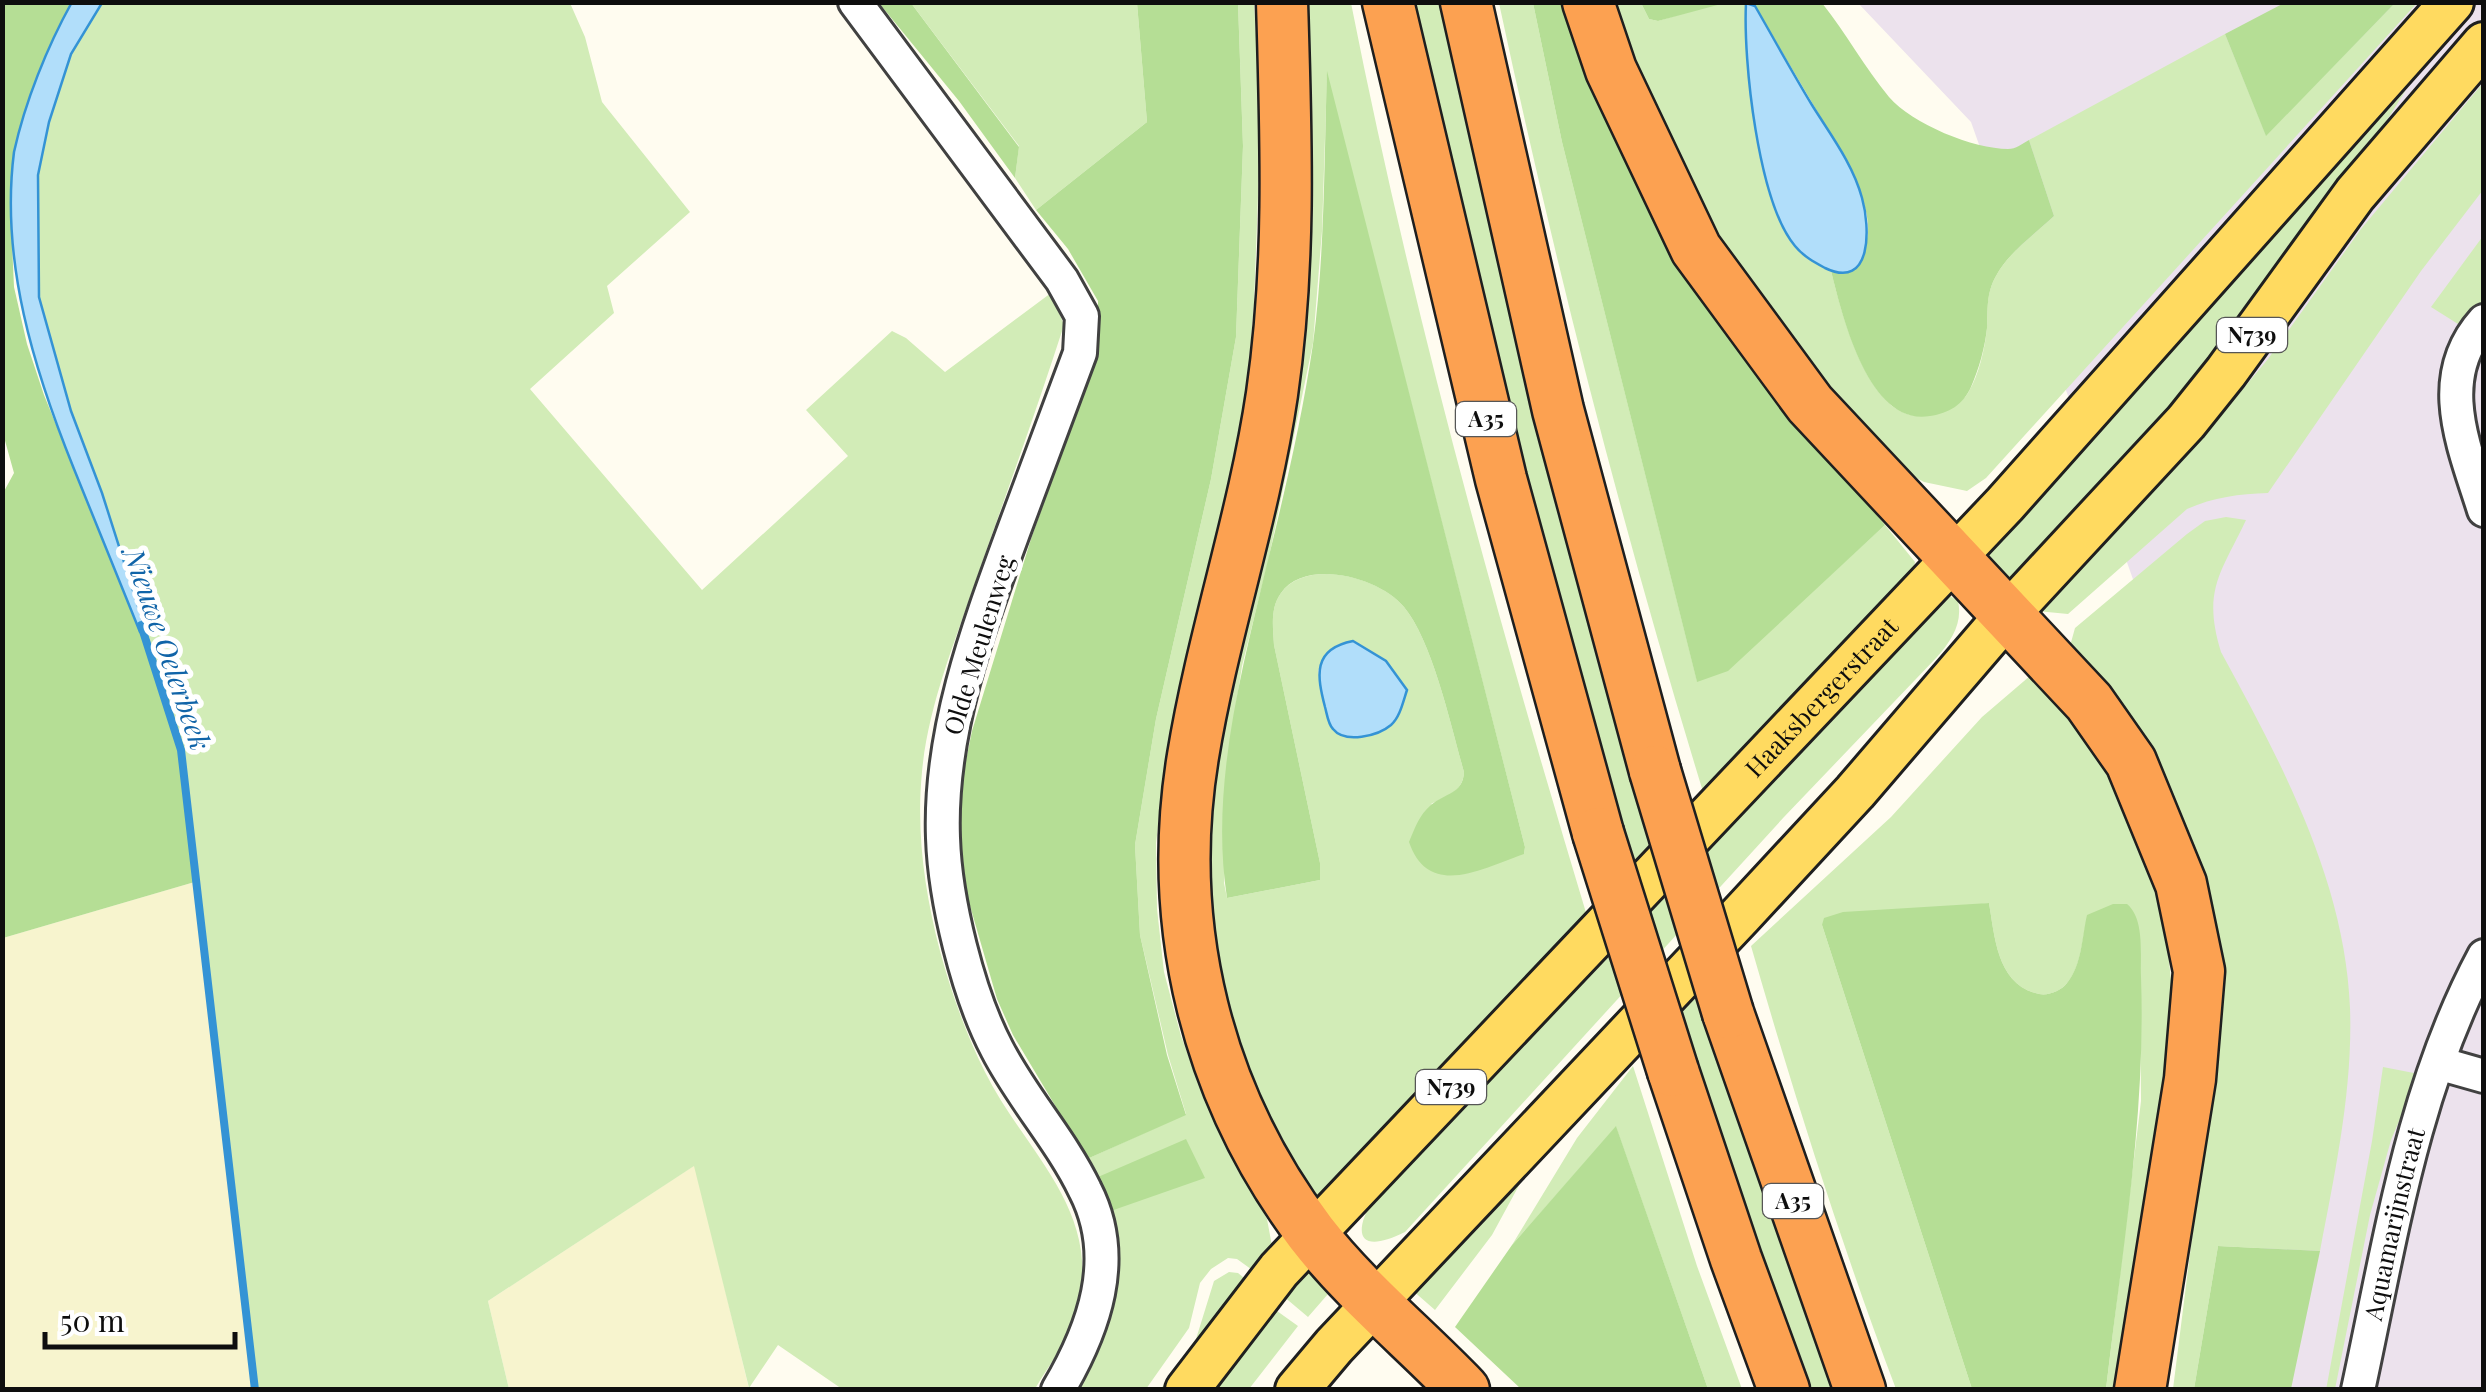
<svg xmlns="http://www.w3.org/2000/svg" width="2486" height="1392" viewBox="0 0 2486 1392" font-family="'Playfair Display',serif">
<rect width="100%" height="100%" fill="#fffcf0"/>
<path fill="#ece2ed" d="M1858 3H2483V1389H2272L2236 870 1971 122Z"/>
<path fill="#f7f4ce" d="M198 881 223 1135 255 1389 3 1390V938Z
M695 1165 749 1389H509L488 1301Z"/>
<path fill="#d2ecb7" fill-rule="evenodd" d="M102 3H570L585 37 602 102 690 212 607 286 614 313 530 389 702 590 848 456 806 410 892 331 906 338 945 372 1051 293 1064 325C1036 412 1005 497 975 583 954 644 928 707 922 772 916 833 925 893 940 951 951 992 966 1034 985 1072 1026 1154 1102 1208 1078 1310 1071 1337 1049 1365 1035 1389H842L778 1345 749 1388 694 1166 488 1301 509 1389H255L181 750 102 493 71 411 39 297 38 175 49 122 71 54Z
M911 3H1137L1147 122 1036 210 1015 178 1019 146Z
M1238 3H1254L1261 116 1254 304 1246 398 1205 591 1169 739 1156 843 1157 909 1164 972 1181 1036 1208 1108 1267 1219 1272 1246 1262 1277 1237 1259 1228 1258 1211 1269 1200 1283 1189 1328 1146 1389H1084L1076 1384 1091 1348V1180L1087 1159 1186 1114 1168 1055 1140 935 1135 845 1156 719 1211 479 1236 337 1243 146Z
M1296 3H1351C1412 312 1496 614 1587 916L1323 1202 1303 1199 1223 1014 1201 825ZM1327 75 1525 847 1524 854 1431 804C1447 796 1463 792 1464 772 1451 727 1433 642 1404 607 1381 578 1307 557 1281 593 1270 608 1273 627 1274 645L1320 863V880L1227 898 1224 883 1229 751 1242 666 1268 562 1313 343 1322 231ZM1353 641 1386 661 1331 728 1318 670Z
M1410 3H1445L1660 841 1632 870 1534 530Z
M1499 3H1533L1562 142 1697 681 1815 589 1885 525 1915 562 1913 574 1704 795C1624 534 1556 269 1499 3Z
M1606 3H1641L1649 19 1658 21 1714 4 1746 3 1745 26 1754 108 1769 194 1807 258 1831 271C1842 313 1872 439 1936 412 1947 407 1962 404 1968 393 1979 375 1985 348 1987 328 1988 308 1986 294 1996 276 2008 253 2035 234 2054 216L2029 140 2225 34 2266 135 2395 3H2417L1986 478 1967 491 1924 482 1909 474 1875 446 1786 330 1701 214Z
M2483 83V190L2421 271 2268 493C2239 494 2214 497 2187 509L2068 614 2037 611 2193 449 2268 359 2361 229Z
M2406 90 2377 136 2187 395 2006 589 1973 556Z
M2483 236V301L2458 324 2431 307Z
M2226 517 2246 520C2221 573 2202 590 2221 652 2281 762 2345 880 2350 1008 2353 1089 2335 1172 2320 1251L2218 1246 2194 1389H2173L2210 1095 2212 1019 2070 646 2075 628 2187 534 2205 521Z
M1936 596H1950L1958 601C1963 623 1951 641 1937 657L1784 817 1405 1232C1363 1253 1350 1239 1373 1199Z
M2038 669 2105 763 2159 894 2166 934 2172 989V1062L2133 1389H2106L2141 1101 2140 953 2088 915C2082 936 2082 966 2067 983 2061 991 2048 996 2039 994 1997 985 1995 938 1989 903L1822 925 1972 1389H1896C1841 1244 1794 1095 1751 946L1891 817 1982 717Z
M1705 983 1846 1389H1807L1677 1014Z
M1633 1066 1697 1266 1742 1389H1708L1616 1127 1512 1245 1577 1138Z
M2383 1067 2419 1074 2391 1140 2370 1215 2335 1389 2326 1390 2372 1141Z
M1554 1121 1492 1235 1435 1310 1411 1289Z
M1310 1251 1335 1286 1308 1317 1276 1290Z
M1229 1272 1238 1273 1255 1287 1177 1389 1160 1390 1196 1339 1214 1281Z
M1266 1303 1298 1326 1249 1389 1198 1390Z"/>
<path fill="#b5de95" d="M2286 2 2395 3 2266 136 2225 34Z
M3 3H72L62 20 14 154 10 199 14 287 27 344 44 395 140 632 144 633 181 750 198 881 3 938 2 495 14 473 2 430Z
M879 3H911L1019 147 1015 178 959 101Z
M1137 3H1238L1243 146 1236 337 1211 479 1156 719 1135 845 1140 935 1167 1055 1186 1115 1087 1159 1013 1035 997 999 966 892 958 842 959 795 972 731 1031 539 1098 350V301L1068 249 1036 210 1147 122Z
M1533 3H1569L1841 471 1885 525 1728 671 1697 682 1562 142Z
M1641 3H1725L1658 21 1649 19Z
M1744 3H1822C1846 33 1865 68 1889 97 1912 124 1974 149 2008 149 2016 149 2022 144 2029 140L2054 216C2035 234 2008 253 1996 276 1986 294 1988 309 1987 328 1985 347 1979 369 1971 387 1963 405 1949 413 1930 416 1868 427 1842 314 1831 271L1847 273C1880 239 1868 213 1853 172L1755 6Z
M1327 71 1525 847 1524 854C1483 868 1429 900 1409 842 1415 828 1419 815 1431 805 1445 793 1463 794 1464 772 1451 727 1433 642 1404 607 1381 578 1306 557 1281 593 1270 608 1273 627 1274 645L1320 863V880L1227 898C1210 789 1241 673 1266 568 1284 495 1302 419 1313 344 1325 254 1324 161 1327 71Z
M1989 903C1995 938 1997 985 2039 994 2048 996 2061 991 2067 983 2082 965 2082 936 2087 915L2113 904H2127C2145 919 2140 955 2141 977 2146 1116 2122 1251 2106 1389H1972L1822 925 1824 918 1843 912Z
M1616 1126 1708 1389H1521L1455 1327 1512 1245Z
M1186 1139 1205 1178 1105 1213 1091 1180Z
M2218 1246 2320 1251 2291 1389H2194Z"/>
<path fill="#b1defa" stroke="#3493d5" stroke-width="2.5" d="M72 2 102 3 71 54 49 122 38 175 39 297 71 411 102 493 145 628 144 633 140 632C118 578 96 524 74 469 34 370 0 261 14 152 25 102 47 47 72 2Z
M1746 3 1755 6C1774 39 1792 72 1812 105 1830 134 1853 164 1862 198 1870 226 1873 291 1825 268 1814 262 1803 256 1795 246 1758 202 1743 60 1746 3Z
M1353 641 1386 661 1407 690C1403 702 1400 717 1391 725 1378 736 1345 744 1333 729 1328 724 1327 714 1325 707 1317 676 1312 649 1353 641Z"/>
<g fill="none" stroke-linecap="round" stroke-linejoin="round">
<path stroke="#3493d5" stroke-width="8" d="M141 625 181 750 255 1390"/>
<defs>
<g id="minor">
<path d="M855 2 1062 280 1082 316 1080 353C1058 412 1036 471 1014 530 978 628 939 732 943 838 945 900 968 994 997 1049 1022 1098 1061 1140 1085 1190 1120 1258 1094 1329 1058 1390"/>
<path d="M2484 321C2433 378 2464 446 2484 510"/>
<path d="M2438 1063 2484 1076"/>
<path id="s1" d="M2358 1390C2390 1243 2412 1090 2484 956"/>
</g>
<g id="major">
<path id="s2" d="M1187 1390 1279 1270 2005 504 2452 2"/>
<path d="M1297 1390 1334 1346 1741 915 1855 792 2007 615 2186 422 2226 372 2355 194 2484 44"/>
</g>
<path id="highway" d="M1282 2C1286 134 1291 263 1272 394 1254 516 1213 634 1193 756 1165 926 1207 1095 1311 1233 1355 1290 1414 1338 1464 1390
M1388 2 1501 479 1598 833
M1466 2 1558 410 1655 771
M1588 2 1611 70 1696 249 1810 404 2089 702 2131 762 2181 884 2199 971 2190 1079 2140 1390
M1728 1013 1860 1390
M1673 1071 1736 1259 1784 1390"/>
</defs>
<use href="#minor" stroke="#414141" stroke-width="38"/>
<use href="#major" stroke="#1f1f1f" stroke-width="48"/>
<use href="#highway" stroke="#1f1f1f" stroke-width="55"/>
<use href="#minor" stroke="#fff" stroke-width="32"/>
<use href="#major" stroke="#ffda60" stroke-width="42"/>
<use href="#highway" stroke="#fca151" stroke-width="50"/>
<defs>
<path id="highway-bridge" d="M1655 771 1728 1013
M1598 833 1673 1071"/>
</defs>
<use href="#highway-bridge" stroke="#1f1f1f" stroke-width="55" stroke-linecap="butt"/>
<use href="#highway-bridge" stroke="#fca151" stroke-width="50"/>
</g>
<g text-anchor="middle" stroke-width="10" stroke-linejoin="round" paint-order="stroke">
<g fill="#fff" stroke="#565656" stroke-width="2.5">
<rect x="2217" y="318" width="70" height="34" rx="8"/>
<rect x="1456" y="402" width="60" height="34" rx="8"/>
<rect x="1416" y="1070" width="70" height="34" rx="8"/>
<rect x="1763" y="1184" width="60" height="34" rx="8"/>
</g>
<g font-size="22" font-weight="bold" fill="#0e0e0e">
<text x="2252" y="343">N739</text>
<text x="1486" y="427">A35</text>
<text x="1451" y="1095">N739</text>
<text x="1793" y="1209">A35</text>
</g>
<g font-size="25" fill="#0e0e0e" stroke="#fff">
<text transform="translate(979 645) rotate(-73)" y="9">Olde Meulenweg</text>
<text dy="9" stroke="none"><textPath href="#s2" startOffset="940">Haaksbergerstraat</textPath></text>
<text dy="9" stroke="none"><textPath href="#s1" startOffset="170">Aquamarijnstraat</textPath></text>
</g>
<g font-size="28" font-style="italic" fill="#1064a8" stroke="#fff">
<text transform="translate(167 649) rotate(71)" y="10">Nieuwe Oelerbeek</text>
</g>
</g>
<rect width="2486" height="1392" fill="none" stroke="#0e0e0e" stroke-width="10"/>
<path d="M45 1332v15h190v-15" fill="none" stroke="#0e0e0e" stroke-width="5"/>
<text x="60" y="1332" font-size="30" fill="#0e0e0e" stroke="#ffffff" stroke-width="8" paint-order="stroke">50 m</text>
</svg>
